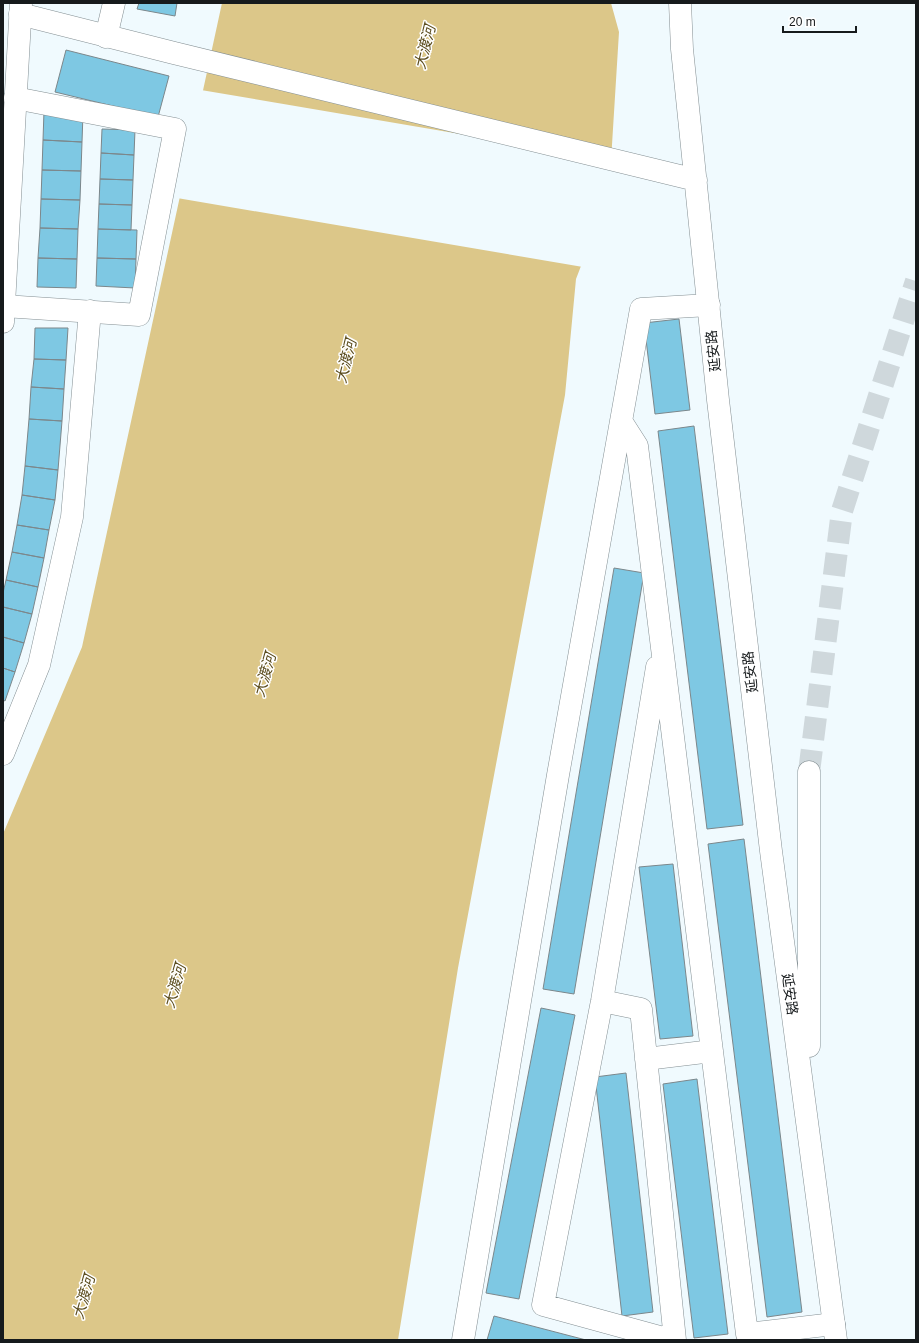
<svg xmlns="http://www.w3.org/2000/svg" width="919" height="1343" viewBox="0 0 919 1343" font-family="Arial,'Noto Sans SC',sans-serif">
<rect width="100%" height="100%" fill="#f0fafe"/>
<path fill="#dcc789" d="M222 3H611L619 32 609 193 576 279 565 395 458 968 398 1340H3V834L82 647Z"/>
<path fill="#f0fafe" d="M201 90 613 160 611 193 583 267 177 198Z"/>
<path fill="#7ec8e3" stroke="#7c878b" d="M139 3H177L175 16 137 9Z
M66 50 169 76 158 117 55 92Z
M44 111 83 113 82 142 43 140Z
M102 129 135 130 134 155 101 153Z
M43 140 82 142 81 171 42 170Z
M101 153 134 155 133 180 100 179Z
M42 170 81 171 80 200 41 199Z
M100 179 133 180 132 205 99 204Z
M41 199 80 200 78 229 40 228Z
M99 204 132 205 131 230 98 229Z
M40 228 78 229 77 259 38 258Z
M98 229 137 230 136 259 97 258Z
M38 258 77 259 76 288 37 287Z
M97 258 136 259 135 288 96 286Z
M679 319 690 410 655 414 644 323Z
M35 328H68L66 360 34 359Z
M34 359 66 360 64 389 31 387Z
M31 387 64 389 62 421 29 419Z
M29 419 62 421 58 470 25 466Z
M694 426 743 825 707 829 658 431Z
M25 466 58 470 55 500 22 495Z
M22 495 55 500 49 530 17 525Z
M17 525 49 530 44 558 12 552Z
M12 552 44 558 38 587 6 580Z
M614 568 644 573 574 994 543 989Z
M6 580 38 587 32 614 3 607V593Z
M3 607 32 614 24 643 3 637Z
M3 637 24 643 15 672 3 668Z
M3 668 15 672 5 701 3 700Z
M744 839 802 1312 767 1317 708 844Z
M673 864 693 1036 660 1039 639 867Z
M541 1008 575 1015 519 1299 486 1293Z
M626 1073 653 1312 622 1316 595 1077Z
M697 1079 728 1334 694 1338 663 1084Z
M494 1316 586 1340H487Z"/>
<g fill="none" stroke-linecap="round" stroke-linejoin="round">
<path stroke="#cfd8dc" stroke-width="22" stroke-dasharray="22 11" stroke-linecap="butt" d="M809 772 842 511 916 281"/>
<defs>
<path id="minor" d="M106 37 114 3
M4 306 139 315 175 129 15 98
M621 421 637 446 747 1334 834 1324
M657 667 602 1001 543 1305 671 1340
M3 754 39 665 72 517 90 311
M602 1001 641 1009 675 1340
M646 1059 712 1051
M463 1340 558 775 641 309 709 305"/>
<path id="major" d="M680 3 682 49 718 400 771 851 836 1340
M20 14 174 53 696 180
M809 1046V772"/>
<path id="highway" d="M3 322 21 3"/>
</defs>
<use href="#minor" stroke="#848f93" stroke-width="23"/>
<use href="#major" stroke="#848f93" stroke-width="23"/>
<use href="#highway" stroke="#848f93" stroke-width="23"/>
<use href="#minor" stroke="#fff" stroke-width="22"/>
<use href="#major" stroke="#fff" stroke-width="22"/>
<use href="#highway" stroke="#fff" stroke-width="22"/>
</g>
<g text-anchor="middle" stroke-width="3" stroke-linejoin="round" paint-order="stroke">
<g font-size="14" fill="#161a1c" stroke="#fff">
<text transform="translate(713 351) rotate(-96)" y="5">延安路</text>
<text transform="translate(750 672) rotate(-97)" y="5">延安路</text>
<text transform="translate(790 994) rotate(82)" y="5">延安路</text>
</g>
<g font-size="15" font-style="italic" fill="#5b4c1d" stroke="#fff">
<text transform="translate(425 47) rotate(-76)" y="5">大渡河</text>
<text transform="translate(346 361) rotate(-76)" y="5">大渡河</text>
<text transform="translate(265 675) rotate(-74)" y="5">大渡河</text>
<text transform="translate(175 986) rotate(-74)" y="5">大渡河</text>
<text transform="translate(84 1297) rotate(-74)" y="5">大渡河</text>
</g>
</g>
<rect width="919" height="1343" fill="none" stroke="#161a1c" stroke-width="8"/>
<path d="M783 26v6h73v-6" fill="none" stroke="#161a1c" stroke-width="2"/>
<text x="789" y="26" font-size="12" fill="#161a1c" stroke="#ffffff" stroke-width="3" paint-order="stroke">20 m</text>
</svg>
